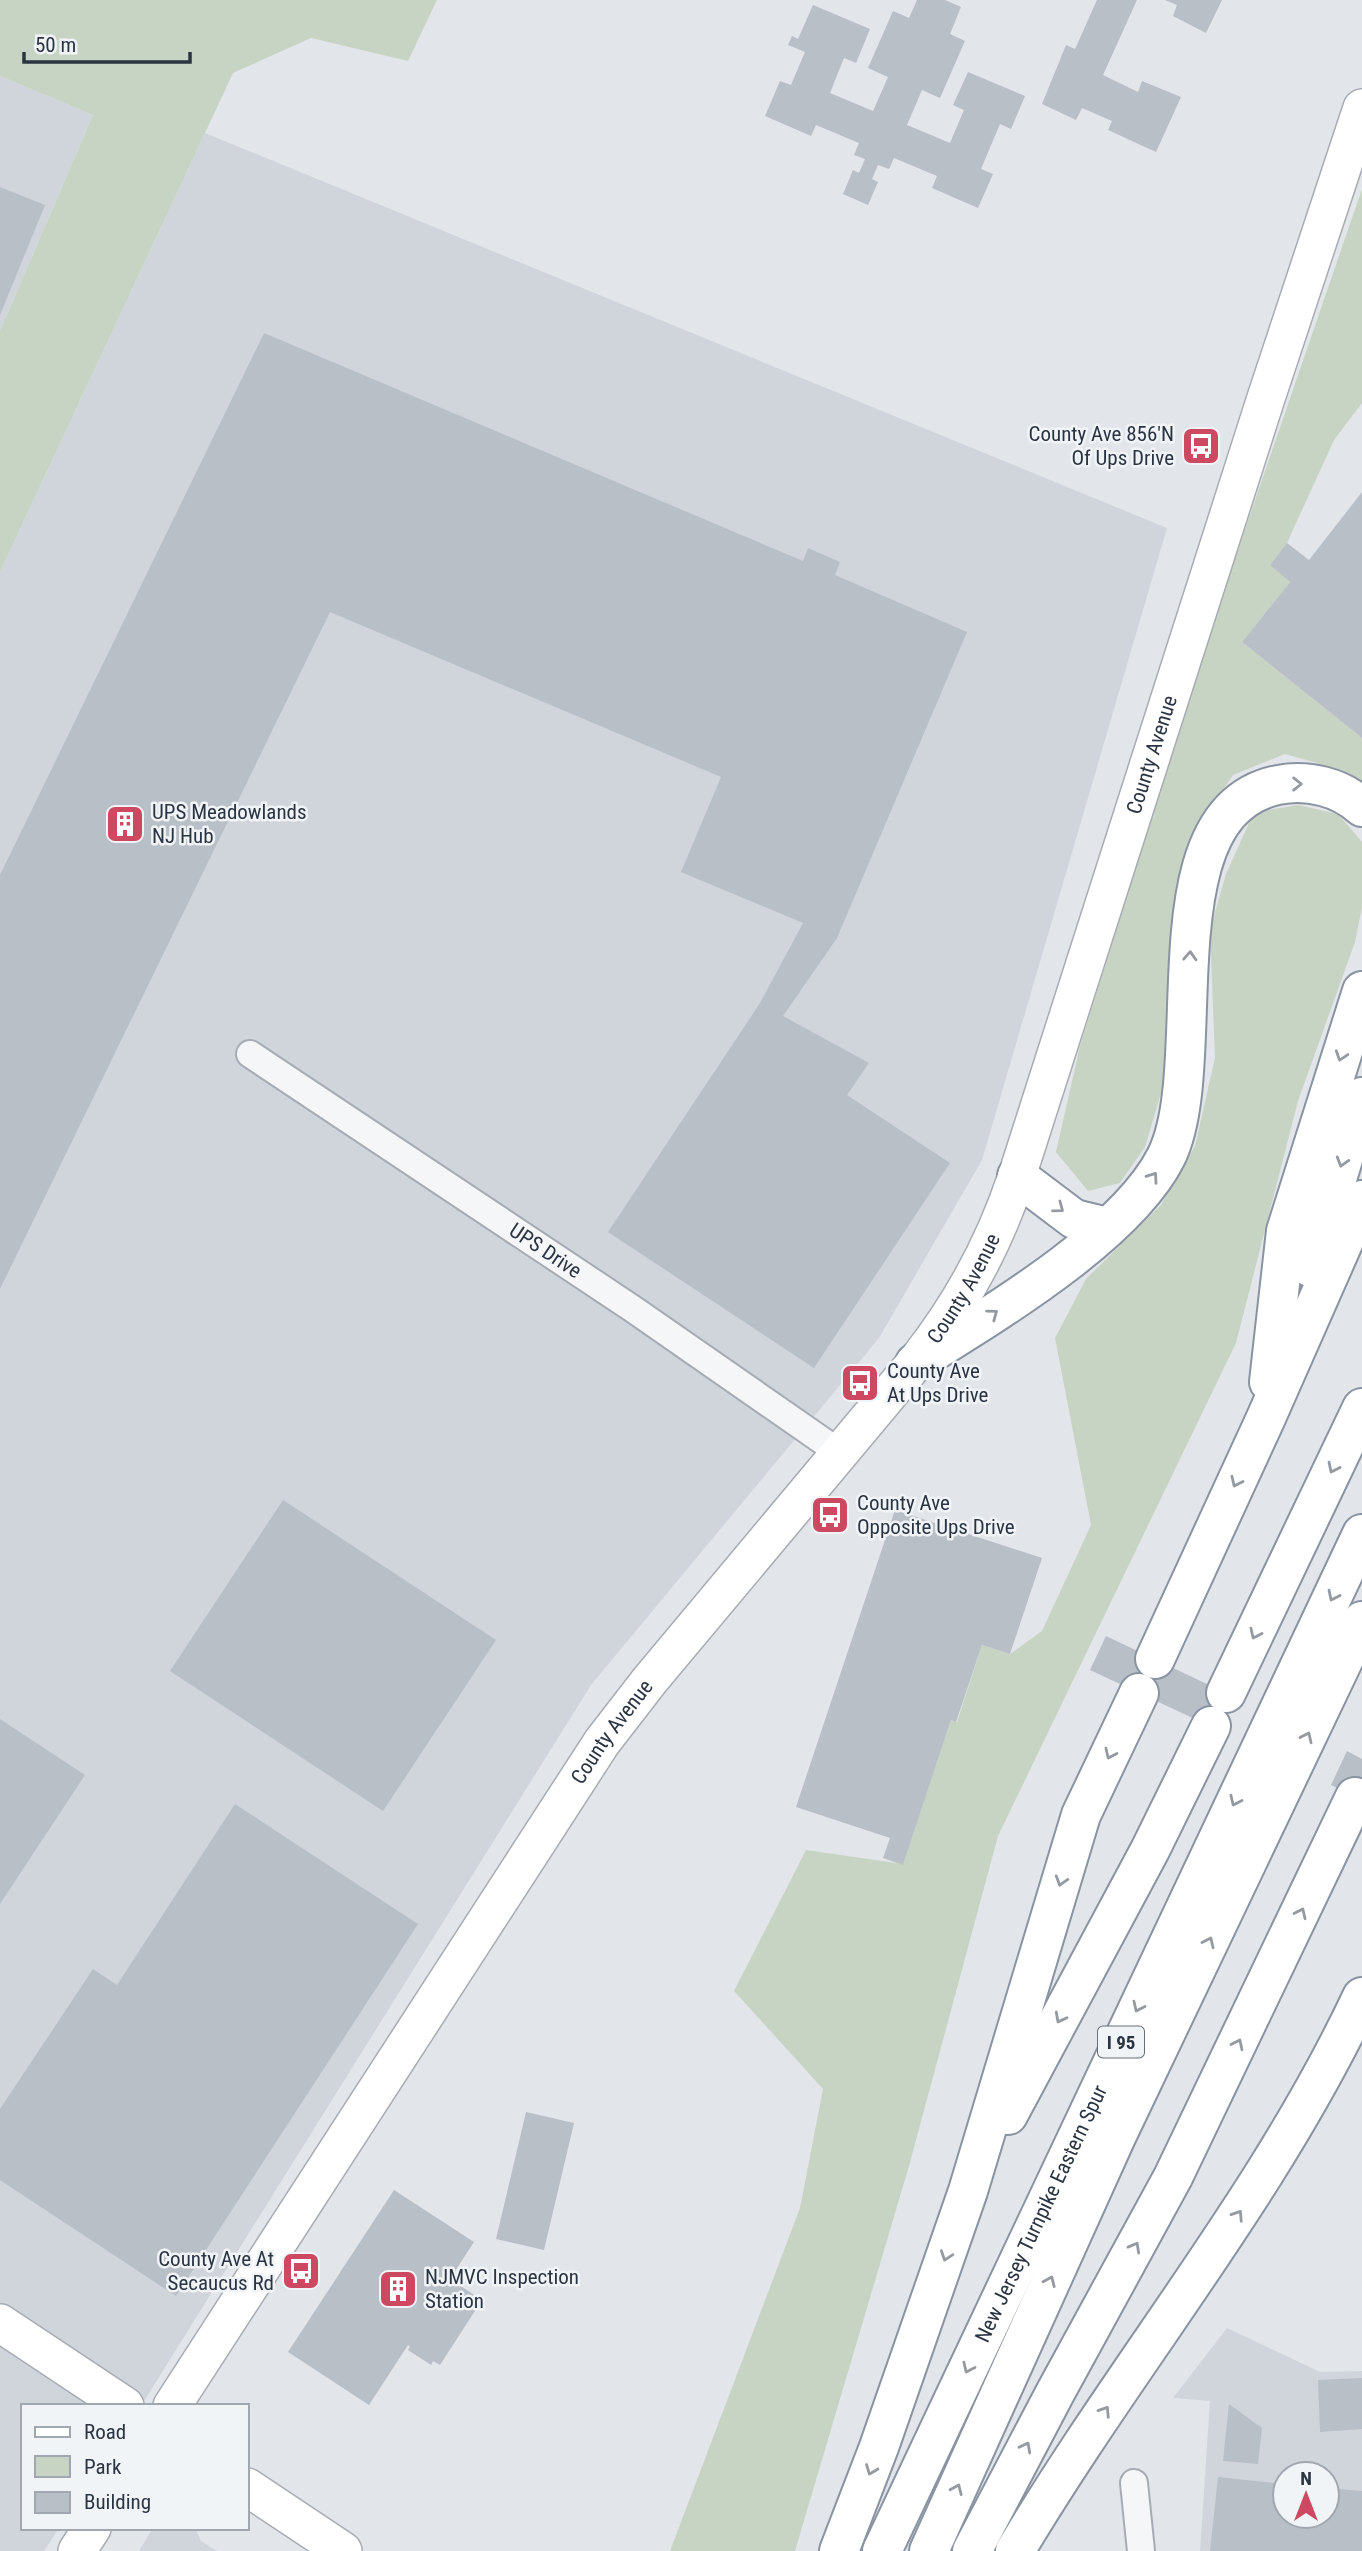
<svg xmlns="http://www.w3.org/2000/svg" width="1362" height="2551" viewBox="0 0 1362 2551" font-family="'Roboto Condensed',sans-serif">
<rect width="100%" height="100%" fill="#e2e5ea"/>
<path fill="#d0d5dc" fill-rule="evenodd" d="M0 76 93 115 0 331Z
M205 133 1167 528 982 1160 879 1338 591 1685 141 2406H23V2528H59L44 2551H0V572Z
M1227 2328 1320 2372 1362 2371V2551H1200L1210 2401 1173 2398ZM1285 2474H1327V2516H1285Z
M153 2528H195L201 2541 217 2551H139Z"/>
<path fill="#c8d4c3" d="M0 0H437L408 61 311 38 233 73 0 572V331L93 115 0 76Z
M1362 189V403L1334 440 1287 543 1271 564 1290 582 1242 642 1362 738V785L1342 770 1285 754 1233 775 1198 827 1167 1073 1145 1147 1120 1183 1088 1191 1056 1152 1080 1046 1207 640Z
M1298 805 1338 814 1362 842V907L1355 942 1298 1101 1236 1343 998 1836 909 2166 795 2551H670L800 2208 823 2089 734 1991 806 1850 903 1864 951 1720 957 1722 982 1645 1010 1654 1042 1631 1091 1525 1055 1338 1086 1279 1161 1205 1195 1146 1215 1058 1210 930 1226 874 1254 812Z"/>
<path fill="#b9bfc7" d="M917 0H945L961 7 950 34 965 41 940 98 922 90 907 125 950 143 964 110 953 105 968 72 1025 96 1011 129 1000 124 981 169 993 174 978 208 932 188 937 176 894 158 889 169 878 165 872 179 878 182 868 205 843 194 853 170 859 173 865 159 854 155 859 143 816 125 811 136 765 116 780 81 791 85 805 52 788 45 792 36 798 39 813 5 870 29 856 63 844 58 830 93 873 111 888 77 868 68 893 11 909 18Z
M1097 0H1137L1103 75 1138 92 1142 81 1181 97 1156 152 1108 130 1112 121 1082 108 1076 120 1042 104 1066 45 1075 49Z
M1165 0H1222L1206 33 1173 16 1177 5Z
M0 187 45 205 0 315Z
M264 333 803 561 808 548 840 562 835 575 967 632 837 938 783 1016 869 1063 847 1095 950 1163 814 1368 608 1232 760 1003 803 923 681 872 721 777 330 612 0 1289V875Z
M1199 437 1207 440 1203 453 1195 450Z
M1362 492V738L1242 642 1290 582 1270 565 1287 543 1309 560Z
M283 1500 496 1640 383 1811 170 1671Z
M895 1510 1042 1558 1010 1654 982 1645 956 1722 951 1720 903 1865 883 1858 890 1838 796 1807Z
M1106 1636 1230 1695 1214 1728 1090 1670Z
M0 1719 85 1775 0 1904Z
M1347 1751 1362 1759V1800L1331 1785Z
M235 1804 418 1924 176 2296 0 2180V2109L93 1969 117 1985Z
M526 2112 574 2123 544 2250 496 2239Z
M394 2190 474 2242 450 2279 482 2300 440 2365 433 2361 431 2365 408 2350 410 2347 408 2345 369 2405 288 2352Z
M302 2263 307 2266 299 2278 295 2275Z
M1362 2378V2429L1320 2432 1318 2380Z
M1229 2404 1262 2428 1258 2464 1223 2461Z
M1218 2477 1285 2484V2516H1327V2488L1362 2491V2551H1210Z"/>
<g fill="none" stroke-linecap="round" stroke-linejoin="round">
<defs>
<g id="street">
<path id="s1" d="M250 1054 633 1309 840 1453"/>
<path d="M1134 2483 1141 2551"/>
</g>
<g id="secondary">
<path d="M0 2323 125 2406"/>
<path id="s2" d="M172 2406 602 1742 650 1680 920 1357C963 1302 995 1242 1017 1176L1266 398 1362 108"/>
<path d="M247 2487 343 2551"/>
<path d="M77 2551 92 2528"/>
</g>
<g id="highway">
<path d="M1017 1176 1074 1219 1107 1227"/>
<path d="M1310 1267 1362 1097"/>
<path d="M915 1363C990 1316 1126 1236 1166 1157 1213 1064 1145 812 1278 785 1308 779 1340 787 1362 807"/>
<path d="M1269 1382 1286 1231 1362 991"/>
<path d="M1155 1659 1265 1420 1362 1200"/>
<path d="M1226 1693 1362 1408"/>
<path d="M1008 2115 1150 1850 1211 1726"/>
<path d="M839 2551 879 2447 968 2191 1081 1815 1139 1693"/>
<path id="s3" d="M882 2551 1362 1534"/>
<path d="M929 2551 1116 2137 1362 1621"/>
<path d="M972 2551 1055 2393 1173 2177 1355 1797"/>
<path d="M1015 2551C1127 2363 1269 2195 1362 1997"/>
</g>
</defs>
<use href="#street" stroke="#a7acb4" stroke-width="30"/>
<use href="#secondary" stroke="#a7acb4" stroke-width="40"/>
<use href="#highway" stroke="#8993a1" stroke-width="42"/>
<use href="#street" stroke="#f5f6f8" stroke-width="26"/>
<use href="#secondary" stroke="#fff" stroke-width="37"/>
<use href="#highway" stroke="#fff" stroke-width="38"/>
</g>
<defs><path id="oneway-chevron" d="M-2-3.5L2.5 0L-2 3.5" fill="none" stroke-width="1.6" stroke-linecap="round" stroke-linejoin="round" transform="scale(1.75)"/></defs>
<g stroke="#949aa0">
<use href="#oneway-chevron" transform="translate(1297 784)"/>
<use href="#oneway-chevron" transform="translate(1190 956) rotate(-87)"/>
<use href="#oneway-chevron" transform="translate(1341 1056) rotate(108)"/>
<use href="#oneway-chevron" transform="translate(1342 1162) rotate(107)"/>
<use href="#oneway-chevron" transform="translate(1153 1177) rotate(-55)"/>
<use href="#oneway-chevron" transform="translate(1059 1208) rotate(37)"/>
<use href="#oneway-chevron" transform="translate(993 1314) rotate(-36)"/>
<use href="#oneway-chevron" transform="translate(1333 1468) rotate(116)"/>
<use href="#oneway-chevron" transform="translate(1236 1482) rotate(115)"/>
<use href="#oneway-chevron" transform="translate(1333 1596) rotate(116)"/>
<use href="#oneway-chevron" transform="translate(1255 1634) rotate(115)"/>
<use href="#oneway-chevron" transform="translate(1307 1737) rotate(-65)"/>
<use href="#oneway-chevron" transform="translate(1110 1754) rotate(115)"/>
<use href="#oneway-chevron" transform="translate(1235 1801) rotate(115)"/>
<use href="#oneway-chevron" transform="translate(1061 1881) rotate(107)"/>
<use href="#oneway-chevron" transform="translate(1301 1913) rotate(-65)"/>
<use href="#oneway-chevron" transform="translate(1209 1942) rotate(-65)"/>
<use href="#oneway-chevron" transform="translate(1138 2007) rotate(115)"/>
<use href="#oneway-chevron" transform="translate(1060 2018) rotate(118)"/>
<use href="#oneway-chevron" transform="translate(1238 2044) rotate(-64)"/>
<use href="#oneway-chevron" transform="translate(1238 2215) rotate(-57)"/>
<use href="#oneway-chevron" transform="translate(1135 2247) rotate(-61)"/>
<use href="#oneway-chevron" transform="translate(946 2256) rotate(109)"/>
<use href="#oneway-chevron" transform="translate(1050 2281) rotate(-66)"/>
<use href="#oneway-chevron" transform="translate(968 2368) rotate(115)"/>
<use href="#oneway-chevron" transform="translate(1105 2411) rotate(-57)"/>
<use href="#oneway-chevron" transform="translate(1026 2447) rotate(-62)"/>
<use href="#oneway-chevron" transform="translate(871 2470) rotate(111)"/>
<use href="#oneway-chevron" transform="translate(957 2489) rotate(-66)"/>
</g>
<defs>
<symbol id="bus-square" viewBox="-11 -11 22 22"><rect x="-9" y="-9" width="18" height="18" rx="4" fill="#cd4962" stroke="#f1f4f7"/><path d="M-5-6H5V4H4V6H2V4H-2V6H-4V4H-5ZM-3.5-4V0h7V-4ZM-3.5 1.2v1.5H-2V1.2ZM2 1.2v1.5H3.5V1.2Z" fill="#fff"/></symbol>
<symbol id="building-square" viewBox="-11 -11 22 22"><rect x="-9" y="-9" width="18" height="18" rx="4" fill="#cd4962" stroke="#f1f4f7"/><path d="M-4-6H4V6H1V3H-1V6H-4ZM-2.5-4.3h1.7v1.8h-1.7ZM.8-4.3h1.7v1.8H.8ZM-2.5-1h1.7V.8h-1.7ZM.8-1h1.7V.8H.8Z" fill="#fff"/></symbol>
</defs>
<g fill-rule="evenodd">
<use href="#bus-square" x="1179" y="424" width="44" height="44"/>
<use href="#building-square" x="103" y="802" width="44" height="44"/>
<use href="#bus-square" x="838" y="1361" width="44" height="44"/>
<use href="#bus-square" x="808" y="1493" width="44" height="44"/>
<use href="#bus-square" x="279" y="2249" width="44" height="44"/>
<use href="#building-square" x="376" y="2267" width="44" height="44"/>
</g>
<g text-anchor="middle" stroke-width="5" stroke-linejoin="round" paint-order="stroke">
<rect fill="#f1f4f7" stroke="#666e78" stroke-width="2" x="1098" y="2026.5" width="46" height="31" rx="5"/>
<g font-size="19" font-weight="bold" fill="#2a3442">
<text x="1121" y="2049">I 95</text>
</g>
<g font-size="21" fill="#2a3442" stroke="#f1f4f7" text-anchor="start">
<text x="1174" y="441" text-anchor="end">County Ave 856'N<tspan x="1174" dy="24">Of Ups Drive</tspan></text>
<text x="152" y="819">UPS Meadowlands<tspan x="152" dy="24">NJ Hub</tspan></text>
<text x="887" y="1378">County Ave<tspan x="887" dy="24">At Ups Drive</tspan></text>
<text x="857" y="1510">County Ave<tspan x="857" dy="24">Opposite Ups Drive</tspan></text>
<text x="274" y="2266" text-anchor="end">County Ave At<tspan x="274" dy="24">Secaucus Rd</tspan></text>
<text x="425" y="2284">NJMVC Inspection<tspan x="425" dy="24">Station</tspan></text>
</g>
<g font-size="21" fill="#2a3442" stroke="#f1f4f7">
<text dy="7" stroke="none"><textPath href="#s2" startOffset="1939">County Avenue</textPath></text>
<text dy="7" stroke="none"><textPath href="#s1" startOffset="355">UPS Drive</textPath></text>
<text dy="7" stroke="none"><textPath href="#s2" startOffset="1372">County Avenue</textPath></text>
<text dy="7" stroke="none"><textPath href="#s2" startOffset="805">County Avenue</textPath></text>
<text dy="7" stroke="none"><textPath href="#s3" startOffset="373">New Jersey Turnpike Eastern Spur</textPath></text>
</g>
</g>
<rect x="21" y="2404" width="228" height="126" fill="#f1f4f7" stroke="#a1a7af" stroke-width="2"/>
<rect x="35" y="2427" width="35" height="10" fill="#ffffff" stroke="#a1a7af" stroke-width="2"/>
<text x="84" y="2439" font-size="21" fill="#2a3442">Road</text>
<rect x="35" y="2456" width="35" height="21" fill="#c8d4c3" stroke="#a1a7af" stroke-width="2"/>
<text x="84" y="2474" font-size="21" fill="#2a3442">Park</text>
<rect x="35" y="2492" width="35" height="21" fill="#b9bfc7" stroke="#a1a7af" stroke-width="2"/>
<text x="84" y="2509" font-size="21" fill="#2a3442">Building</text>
<g transform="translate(1306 2495)"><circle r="33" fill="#f1f4f7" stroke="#a1a7af" stroke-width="2"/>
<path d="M0-5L12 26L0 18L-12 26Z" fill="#cd4962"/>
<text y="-10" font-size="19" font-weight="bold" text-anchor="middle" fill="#2a3442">N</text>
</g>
<path d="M24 52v10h166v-10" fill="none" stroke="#2a3442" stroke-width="3.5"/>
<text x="35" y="52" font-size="21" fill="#2a3442" stroke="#f1f4f7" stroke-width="5" paint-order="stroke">50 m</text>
</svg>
